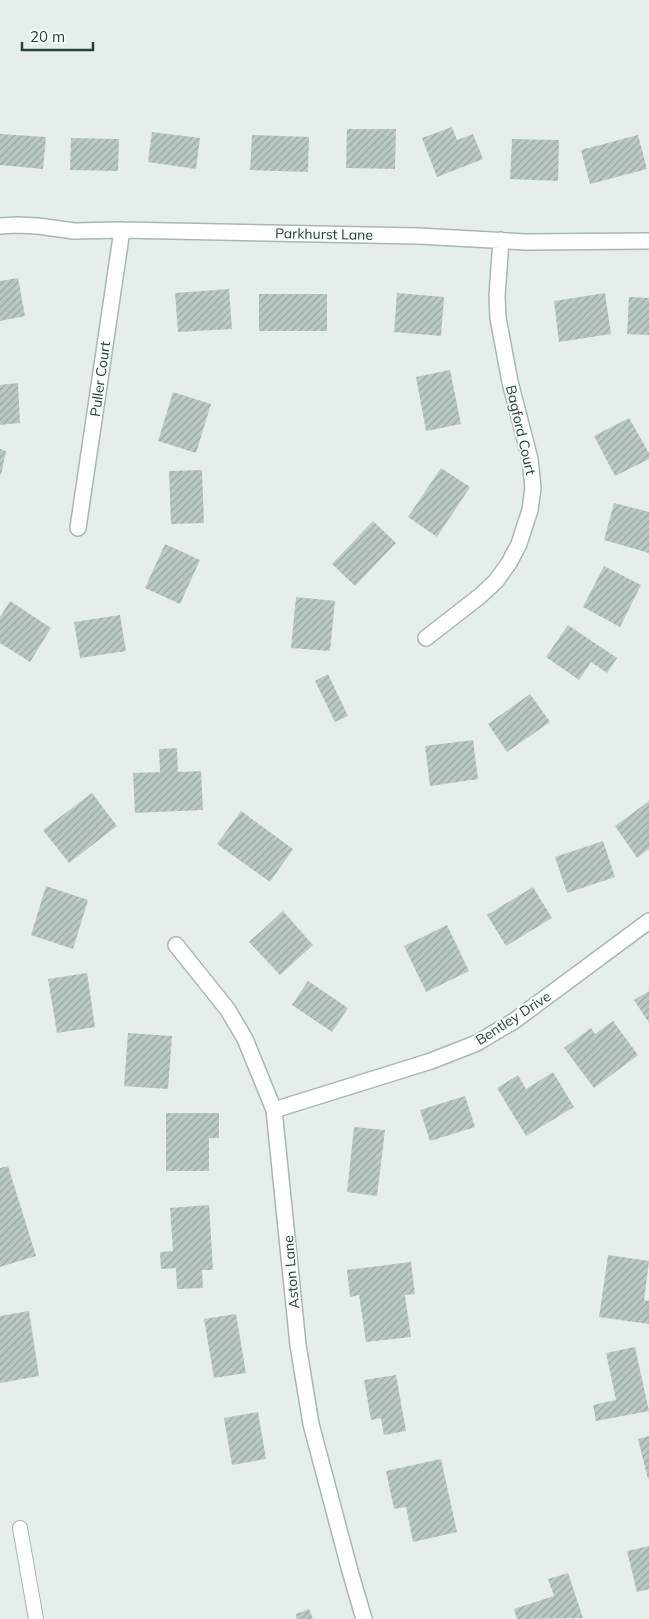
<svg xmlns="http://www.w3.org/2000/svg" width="649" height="1619" viewBox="0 0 649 1619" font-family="Mulish,sans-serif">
<defs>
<pattern id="building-hatch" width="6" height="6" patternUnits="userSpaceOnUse" patternTransform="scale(1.25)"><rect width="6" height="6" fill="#bbc9c4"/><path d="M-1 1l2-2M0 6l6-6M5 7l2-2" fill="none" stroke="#98a5a0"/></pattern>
</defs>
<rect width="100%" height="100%" fill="#e6eeeb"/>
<path fill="url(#building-hatch)" d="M452 127 457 140 473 134 483 159 437 177 422 138Z
M347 129H396L395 169 346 168Z
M152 132 200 138 196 169 148 162Z
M0 134 46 137 43 169 0 165Z
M252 135 309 137 308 172 250 170Z
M638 135 647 169 590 184 581 150Z
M71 138 119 139 118 171 70 170Z
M512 139 559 140 558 181 510 179Z
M18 278 25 316 0 321V281Z
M229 289 232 329 178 332 175 293Z
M397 293 444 297 441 336 394 332Z
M605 293 611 334 559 342 554 301Z
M259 294H327V331H259Z
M629 297 649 298V335L627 334Z
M450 370 461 424 426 431 416 377Z
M18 383 20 423 0 425V385Z
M173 392 211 404 196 453 158 441Z
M629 418 649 453V459L615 476 594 436Z
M0 449 6 451 1 475 0 474Z
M441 468 470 487 437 537 408 517Z
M202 470 204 523 171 524 169 471Z
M614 503 649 512V553L604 540Z
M373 521 396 543 355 586 332 564Z
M165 544 200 560 180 604 145 588Z
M604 566 641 585 620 627 583 607Z
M296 597 335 601 330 651 291 648Z
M10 601 51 628 30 662 0 643V617Z
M120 615 126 651 80 658 74 622Z
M568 625 617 658 607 673 591 662 579 680 546 657Z
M328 674 348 716 335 722 315 681Z
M530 694 550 722 507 752 488 724Z
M473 740 478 779 430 786 425 746Z
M177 748 178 772 201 771 203 810 135 813 133 773 160 772 159 749Z
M92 793 117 826 69 863 43 830Z
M649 801V849L637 858 615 826Z
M241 811 293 849 270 882 217 844Z
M603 841 615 877 567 893 555 857Z
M46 886 88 900 73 949 31 935Z
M533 887 552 918 506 946 487 915Z
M283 911 313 945 280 975 249 942Z
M447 925 469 971 426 992 404 946Z
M87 973 95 1027 57 1033 48 979Z
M308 981 348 1008 332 1032 292 1005Z
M649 991V1023L634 1000Z
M613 1021 638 1055 594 1088 564 1048 591 1028 595 1034Z
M128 1033 172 1036 168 1089 124 1086Z
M553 1072 574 1107 526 1136 497 1088 518 1075 526 1089Z
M465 1096 475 1127 430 1141 420 1110Z
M166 1113H219V1138H209V1171H166Z
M354 1127 385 1130 377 1196 347 1192Z
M8 1166 36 1256 0 1267V1168Z
M209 1205 213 1270H202L203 1288 177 1289 176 1268 161 1269 160 1252 173 1251 170 1208Z
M608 1255 649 1261 644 1300 649 1301V1324L599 1317Z
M411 1262 415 1294 405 1295 411 1337 366 1342 359 1295 350 1297 347 1270Z
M29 1311 39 1376 0 1383V1316Z
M236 1314 246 1373 214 1378 204 1319Z
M635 1347 649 1411 596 1421 593 1405 616 1400 606 1353Z
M396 1375 406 1431 384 1435 381 1418 371 1420 364 1380Z
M258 1412 266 1459 232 1465 224 1418Z
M649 1436V1478L648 1479 638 1439Z
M441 1459 457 1532 413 1542 406 1507 394 1509 386 1471Z
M649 1546V1589L637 1592 627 1551Z
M568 1573 583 1618 517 1619 514 1609 554 1596 548 1579Z
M309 1609 313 1619H297L296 1614Z"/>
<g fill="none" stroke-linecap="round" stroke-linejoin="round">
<defs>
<path id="service" d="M20 1528 36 1619"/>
<path id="minor" d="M0 226 16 225 38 226 74 231 122 230 418 236 526 242 649 241
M78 528 122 230
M426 638 480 596 496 581 509 563 519 544 530 510 533 488 530 459 510 382 498 318 497 296 501 240
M176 945 228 1010 245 1039 274 1110 298 1345 311 1424 350 1571 364 1619
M274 1110 431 1061 477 1043 514 1021 649 921"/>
</defs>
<use href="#service" stroke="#a8b7b2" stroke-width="16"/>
<use href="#minor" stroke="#a8b7b2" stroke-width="18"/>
<use href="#service" stroke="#fff" stroke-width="14"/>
<use href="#minor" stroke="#fff" stroke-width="15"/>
</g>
<g text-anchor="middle" stroke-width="4" stroke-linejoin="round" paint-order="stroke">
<g font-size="14" fill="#244139" stroke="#f7fbf9">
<text transform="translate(324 234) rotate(1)" y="5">Parkhurst Lane</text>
<text transform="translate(100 379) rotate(-82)" y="5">Puller Court</text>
<text transform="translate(521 430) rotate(77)" y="5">Bagford Court</text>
<text transform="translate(513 1018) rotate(-33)" y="5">Bentley Drive</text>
<text transform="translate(291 1272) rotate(-95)" y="5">Aston Lane</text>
</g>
</g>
<path d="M22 42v8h71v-8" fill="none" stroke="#244139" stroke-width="2.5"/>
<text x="30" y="42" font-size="15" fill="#244139" stroke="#f7fbf9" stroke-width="4" paint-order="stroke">20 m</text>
</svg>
